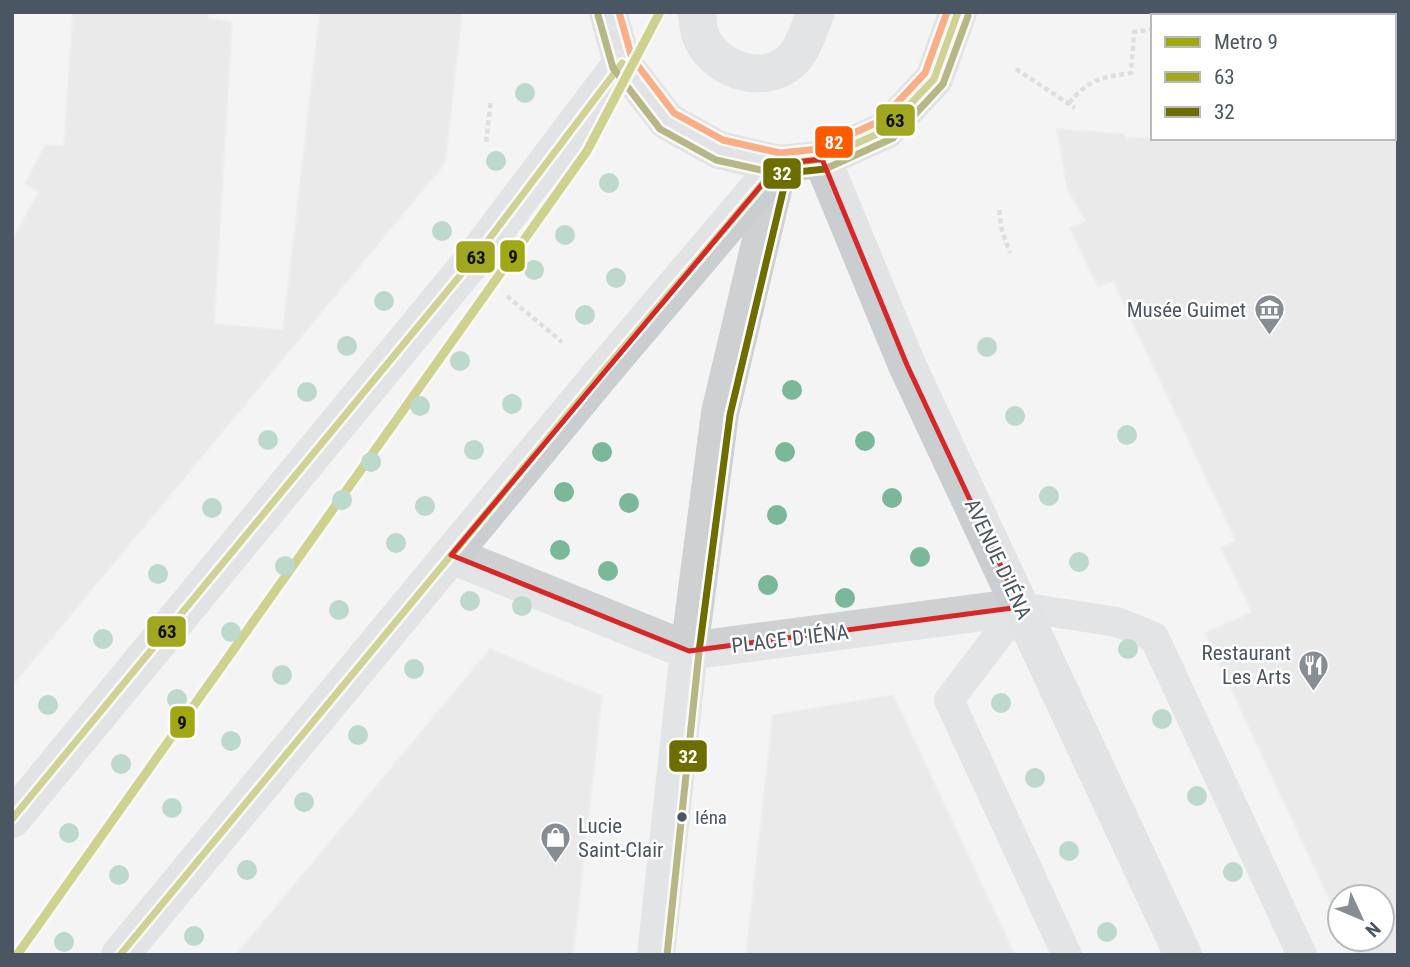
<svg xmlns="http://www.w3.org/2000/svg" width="1410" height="967" viewBox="0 0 1410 967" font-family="'Roboto Condensed',sans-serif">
<rect width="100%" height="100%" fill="#f4f4f4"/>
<path fill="#ddddde" stroke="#e5e6e7" stroke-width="2" d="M73 12H208V18L232 22 214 324 283 330 320 12H462L445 163 12 686V240L39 192 25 184 45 145 64 146Z
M1057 129 1124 134 1128 141 1129 138H1398V955H1356L1348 939H1382V897H1340V922L1205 633 1252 612 1221 548 1236 541 1113 281 1098 287 1070 228 1086 221 1067 189Z
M490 649 602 696 573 955H236Z
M893 695 1015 955H746L773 715Z"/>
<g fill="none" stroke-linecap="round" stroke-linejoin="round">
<path stroke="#bcc7c4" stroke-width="4.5" stroke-dasharray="5 3.5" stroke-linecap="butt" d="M1201 16 1202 12
M1016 69 1075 108
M1394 74 1398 75
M1069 103C1089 79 1102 77 1131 73L1134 32 1153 29
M486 142 491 100
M999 210 1002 231 1010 253
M507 296 562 342"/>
<path stroke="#ced0d2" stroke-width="30" d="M1067 955 949 700 1020 607 1117 622 1154 637 1302 955"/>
<path stroke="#ced0d2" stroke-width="38" d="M697 12C698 19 698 28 700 34 712 69 762 87 791 61 804 49 809 28 816 12"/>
<path stroke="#ced0d2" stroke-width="38" d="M451 555 689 651 1020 607
M656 955 689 651 720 413 779 164"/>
<path stroke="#caced1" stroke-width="38" d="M608 12 622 63 667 121 719 150 779 164 822 159 886 130 934 79 958 12
M822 159 907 365 1183 955
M12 819 477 255 622 63
M120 955 601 374 779 164"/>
<defs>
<path id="bus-1" d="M779 164 822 159 886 130 934 79 958 12
M12 819 477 255 622 63
M120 955 601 374 779 164"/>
<path id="bus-2" d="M598 15 613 68 660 129 716 160 779 174 825 169 893 138 943 84 968 16
M667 955 699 652 730 415 789 166"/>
<path id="bus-3" d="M619 12 632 58 674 113 723 140 780 153 819 149 880 121 925 73 947 12"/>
</defs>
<use href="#bus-1" stroke="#fff" stroke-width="12"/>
<use href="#bus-2" stroke="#fff" stroke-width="12"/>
<use href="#bus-3" stroke="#fff" stroke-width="12"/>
<use href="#bus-1" stroke="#a2a722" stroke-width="7"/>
<use href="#bus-2" stroke="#6e6e00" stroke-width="7"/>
<use href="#bus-3" stroke="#ff5a00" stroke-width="7"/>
<defs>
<path id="metro-1" d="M17 955 587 151 660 12"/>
</defs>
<use href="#metro-1" stroke="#fff" stroke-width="14"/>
<use href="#metro-1" stroke="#a0a813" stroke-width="9"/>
</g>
<g fill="#7ab899">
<circle cx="525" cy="93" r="10"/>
<circle cx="496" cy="161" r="10"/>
<circle cx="609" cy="183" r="10"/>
<circle cx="442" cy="231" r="10"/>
<circle cx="565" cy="235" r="10"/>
<circle cx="534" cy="270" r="10"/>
<circle cx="616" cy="278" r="10"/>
<circle cx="384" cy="301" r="10"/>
<circle cx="585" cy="315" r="10"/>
<circle cx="347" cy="346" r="10"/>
<circle cx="987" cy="347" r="10"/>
<circle cx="460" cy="361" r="10"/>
<circle cx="792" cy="390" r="10"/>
<circle cx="307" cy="392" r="10"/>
<circle cx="512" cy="404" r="10"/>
<circle cx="420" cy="406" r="10"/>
<circle cx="1015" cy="416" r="10"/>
<circle cx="1127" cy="435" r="10"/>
<circle cx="268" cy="440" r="10"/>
<circle cx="865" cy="441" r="10"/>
<circle cx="474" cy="450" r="10"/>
<circle cx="602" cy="452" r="10"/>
<circle cx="785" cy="452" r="10"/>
<circle cx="371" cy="462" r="10"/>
<circle cx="564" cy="492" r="10"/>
<circle cx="1049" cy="496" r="10"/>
<circle cx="892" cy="498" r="10"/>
<circle cx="342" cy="500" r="10"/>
<circle cx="629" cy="503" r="10"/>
<circle cx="425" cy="506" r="10"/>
<circle cx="212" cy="508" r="10"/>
<circle cx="777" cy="515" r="10"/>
<circle cx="396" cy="543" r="10"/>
<circle cx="560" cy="550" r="10"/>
<circle cx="920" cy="557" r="10"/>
<circle cx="1079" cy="562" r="10"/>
<circle cx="285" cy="566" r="10"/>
<circle cx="608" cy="571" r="10"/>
<circle cx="158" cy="574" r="10"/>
<circle cx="768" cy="585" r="10"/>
<circle cx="845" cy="598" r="10"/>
<circle cx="470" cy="601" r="10"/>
<circle cx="522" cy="606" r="10"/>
<circle cx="339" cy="610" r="10"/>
<circle cx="231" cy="632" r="10"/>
<circle cx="103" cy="639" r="10"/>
<circle cx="1128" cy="649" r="10"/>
<circle cx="414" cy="669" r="10"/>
<circle cx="282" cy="675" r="10"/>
<circle cx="177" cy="699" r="10"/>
<circle cx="1001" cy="703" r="10"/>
<circle cx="48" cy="705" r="10"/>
<circle cx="1162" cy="719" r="10"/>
<circle cx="358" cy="735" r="10"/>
<circle cx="231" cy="741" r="10"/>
<circle cx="121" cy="764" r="10"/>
<circle cx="1035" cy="778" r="10"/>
<circle cx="1197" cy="796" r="10"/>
<circle cx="304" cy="802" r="10"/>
<circle cx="172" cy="808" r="10"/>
<circle cx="69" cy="833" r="10"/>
<circle cx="1069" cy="851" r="10"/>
<circle cx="247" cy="870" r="10"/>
<circle cx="1233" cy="872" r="10"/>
<circle cx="119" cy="875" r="10"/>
<circle cx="1107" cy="932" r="10"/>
<circle cx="194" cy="936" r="10"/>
<circle cx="64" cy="942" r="10"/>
</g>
<path d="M0 0H1410V967H0ZM822 159 907 365 1020 607 689 651 451 555 779 164Z" fill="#f4f4f4" fill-opacity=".55" fill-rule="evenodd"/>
<path fill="none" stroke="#d62828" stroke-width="5" stroke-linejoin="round" d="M822 159 907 365 1020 607 689 651 451 555 779 164Z"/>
<defs>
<symbol id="museum-pin" viewBox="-11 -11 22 30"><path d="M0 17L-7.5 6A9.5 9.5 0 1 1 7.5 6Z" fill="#868d94" stroke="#fff"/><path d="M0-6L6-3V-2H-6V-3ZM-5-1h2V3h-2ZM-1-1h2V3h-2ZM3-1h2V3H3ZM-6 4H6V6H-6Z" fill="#fff"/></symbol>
<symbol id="restaurant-pin" viewBox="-11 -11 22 30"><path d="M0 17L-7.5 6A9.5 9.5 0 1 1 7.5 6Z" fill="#868d94" stroke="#fff"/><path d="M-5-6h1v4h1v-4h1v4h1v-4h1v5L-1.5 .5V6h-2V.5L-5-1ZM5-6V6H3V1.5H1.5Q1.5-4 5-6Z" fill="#fff"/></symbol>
<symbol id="shop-pin" viewBox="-11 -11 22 30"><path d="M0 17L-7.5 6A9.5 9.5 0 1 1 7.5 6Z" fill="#868d94" stroke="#fff"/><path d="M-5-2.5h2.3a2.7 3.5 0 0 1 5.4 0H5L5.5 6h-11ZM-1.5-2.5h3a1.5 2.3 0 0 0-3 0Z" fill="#fff"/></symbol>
</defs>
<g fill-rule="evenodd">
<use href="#museum-pin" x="1252" y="292" width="35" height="47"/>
<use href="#restaurant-pin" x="1296" y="648" width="35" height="47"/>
<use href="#shop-pin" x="538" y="820" width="35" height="47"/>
</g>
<circle fill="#4a5661" stroke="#fff" stroke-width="2.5" cx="682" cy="817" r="6"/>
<g text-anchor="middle" stroke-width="5" stroke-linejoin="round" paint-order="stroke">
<g font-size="19" fill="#4a5661" stroke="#fff" text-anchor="start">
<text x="695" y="824">Iéna</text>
</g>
<g font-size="21" fill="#4a5661" stroke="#fff" text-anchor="end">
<text x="1246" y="317">Musée Guimet</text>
<text x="1291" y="660">Restaurant<tspan x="1291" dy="24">Les Arts</tspan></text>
<text x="578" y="833" text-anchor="start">Lucie<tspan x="578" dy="24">Saint-Clair</tspan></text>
</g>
<g font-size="21" fill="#4a5661" stroke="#fff">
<text transform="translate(998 559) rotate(65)" y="7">AVENUE D'IÉNA</text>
<text transform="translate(790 639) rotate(-7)" y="7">PLACE D'IÉNA</text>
</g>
</g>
<g stroke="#fff" stroke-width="2.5">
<rect x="875" y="103" width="41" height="34" rx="7" fill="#a2a722"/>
<rect x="814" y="125" width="40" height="34" rx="7" fill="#ff5a00"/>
<rect x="762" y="157" width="40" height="33" rx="7" fill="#6e6e00"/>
<rect x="499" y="239" width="27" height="34" rx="7" fill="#a0a813"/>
<rect x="455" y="240" width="41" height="34" rx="7" fill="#a2a722"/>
<rect x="146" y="615" width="41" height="33" rx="7" fill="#a2a722"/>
<rect x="169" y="705" width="27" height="34" rx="7" fill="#a0a813"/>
<rect x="668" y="739" width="40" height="34" rx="7" fill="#6e6e00"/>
</g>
<g font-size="19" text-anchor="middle" font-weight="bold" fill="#fff">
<text x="834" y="149">82</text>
<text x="782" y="180">32</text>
<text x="688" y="763">32</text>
</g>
<g font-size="19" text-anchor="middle" font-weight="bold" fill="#111">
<text x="895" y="127">63</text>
<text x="513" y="263">9</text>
<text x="476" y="264">63</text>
<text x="167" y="638">63</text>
<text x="182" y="729">9</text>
</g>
<rect width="1410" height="967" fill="none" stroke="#4a5661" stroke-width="28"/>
<rect x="1151" y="14" width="245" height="126" fill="#ffffff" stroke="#b7bbc0" stroke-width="2"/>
<rect x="1165" y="37" width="35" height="10" fill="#a0a813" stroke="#b7bbc0" stroke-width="2"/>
<text x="1214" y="49" font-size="21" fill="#4a5661">Metro 9</text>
<rect x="1165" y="72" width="35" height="10" fill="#a2a722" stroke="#b7bbc0" stroke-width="2"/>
<text x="1214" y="84" font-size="21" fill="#4a5661">63</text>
<rect x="1165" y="107" width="35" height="10" fill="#6e6e00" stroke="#b7bbc0" stroke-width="2"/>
<text x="1214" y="119" font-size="21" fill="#4a5661">32</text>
<g transform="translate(1361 918) rotate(134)"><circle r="33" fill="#ffffff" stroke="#b7bbc0" stroke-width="2"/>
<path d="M0-5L12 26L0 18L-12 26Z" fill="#868d94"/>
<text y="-10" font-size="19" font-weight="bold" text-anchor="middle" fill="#4a5661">N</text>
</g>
</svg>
